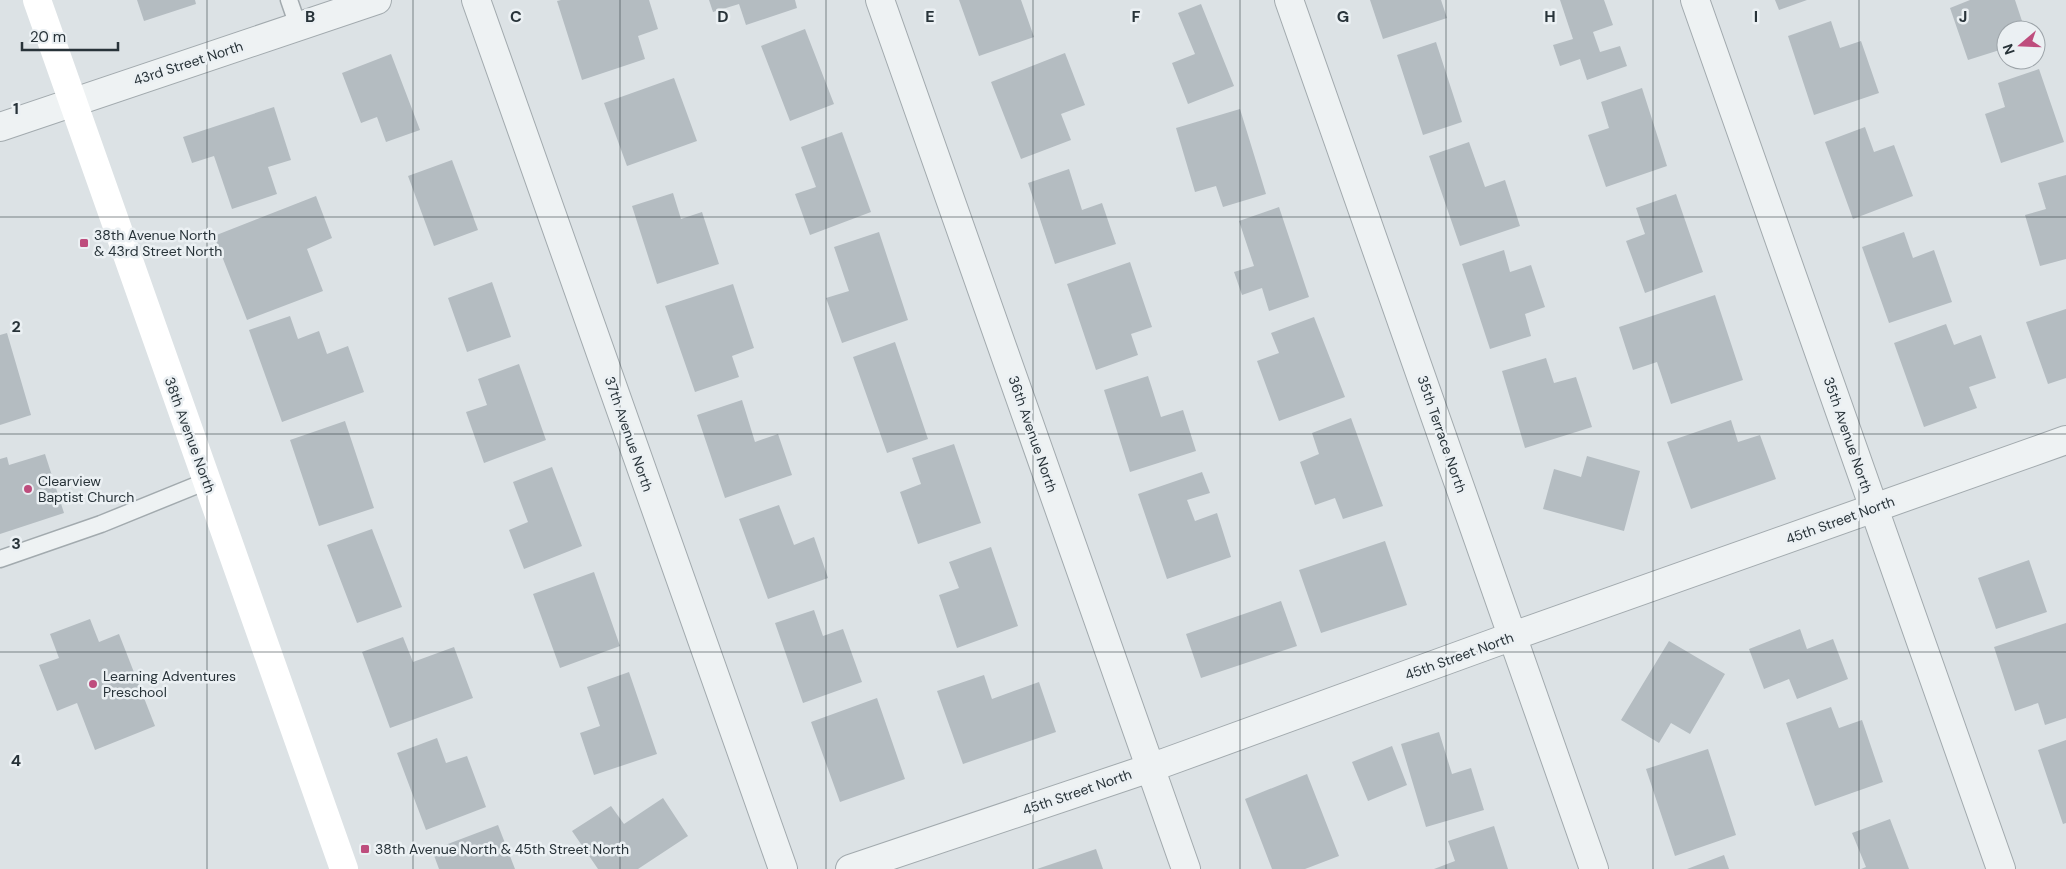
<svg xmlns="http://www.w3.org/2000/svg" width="2066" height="869" viewBox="0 0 2066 869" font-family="'DM Sans',sans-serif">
<rect width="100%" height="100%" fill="#dce2e5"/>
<path fill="#b4bcc1" d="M137 0H195L196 4 144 21Z
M561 0H649L658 29 638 36 645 59 582 80 557 1Z
M709 0H795L797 8 746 25 739 4 713 12Z
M959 0H1021L1034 37 979 56Z
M1370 0H1441L1447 18 1383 39Z
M1560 0H1604L1613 25 1593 32 1600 52 1620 46 1627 66 1587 80 1580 59 1560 66 1553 45 1573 39Z
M1775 0H1807L1779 10Z
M1970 0H2015L2025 30H2006V48L1968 60 1950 8Z
M1201 4 1234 86 1188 104 1172 63 1195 54 1178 13Z
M1831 21 1840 48 1861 41 1879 93 1814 115 1788 36Z
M805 29 834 104 790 121 761 46Z
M1436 42 1462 122 1423 135 1397 55Z
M1065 53 1085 105 1061 114 1071 140 1021 159 991 82Z
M391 54 420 130 386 142 377 117 361 123 342 73Z
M2039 69 2064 142 2001 163 1985 114 2005 107 1998 83Z
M674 78 697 141 627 166 604 103Z
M1642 88 1667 166 1606 187 1588 135 1609 128 1601 102Z
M274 107 291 160 268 167 277 194 232 209 214 156 192 163 183 137Z
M1240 109 1266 194 1223 207 1216 186 1195 192 1176 128Z
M1865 127 1874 152 1894 145 1913 196 1853 219 1825 142Z
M842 132 871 212 810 235 795 194 816 187 801 147Z
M1469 142 1485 187 1505 180 1520 226 1460 246 1429 156Z
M452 160 478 230 434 246 408 176Z
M1069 169 1082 210 1102 203 1116 244 1055 264 1028 183Z
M2066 175V259L2040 266 2025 215 2046 209 2038 183Z
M673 193 681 219 702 212 719 264 657 284 632 206Z
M1676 194 1703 272 1645 293 1626 241 1645 234 1636 208Z
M316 196 332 238 307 249 323 291 247 320 214 236Z
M1279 207 1309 297 1269 311 1262 288 1242 295 1234 272 1254 266 1239 221Z
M879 232 908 320 842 343 826 298 849 291 834 247Z
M1904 232 1913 258 1934 250 1952 302 1889 323 1862 247Z
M1504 250 1510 272 1531 265 1545 307 1525 314 1531 336 1490 349 1462 264Z
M1130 262 1152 327 1131 334 1138 355 1096 370 1067 284Z
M492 282 511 337 467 352 448 298Z
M733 284 754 348 732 356 739 377 695 392 665 306Z
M1715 295 1743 380 1671 404 1657 362 1633 370 1619 327Z
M2066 309V378L2048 384 2026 322Z
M290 316 298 339 319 331 327 354 348 346 364 392 282 422 249 330Z
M1314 317 1345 397 1279 421 1257 361 1279 353 1271 333Z
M1946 324 1954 345 1981 335 1996 378 1969 387 1977 408 1924 427 1894 343Z
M7 333 31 415 0 425V335Z
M895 342 928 439 887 453 853 357Z
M1546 358 1554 383 1576 377 1592 427 1525 448 1502 371Z
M519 364 546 440 484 463 466 412 487 405 478 379Z
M1148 376 1161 417 1183 410 1196 451 1130 472 1104 390Z
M742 400 755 442 778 434 792 475 725 498 697 415Z
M1351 418 1383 506 1343 519 1335 498 1315 505 1300 462 1319 454 1312 433Z
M1731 420 1738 442 1760 435 1776 479 1691 509 1667 442Z
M345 421 374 508 319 526 290 440Z
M954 444 981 523 918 544 900 492 921 484 912 458Z
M45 454 64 513 0 534V459L7 457 9 465Z
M1587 456 1640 471 1624 531 1543 509 1554 469 1581 477Z
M552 467 582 546 524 569 509 530 528 522 513 482Z
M1202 472 1210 493 1187 500 1195 521 1217 513 1231 557 1167 579 1138 494Z
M779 505 794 545 814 537 828 578 768 599 739 519Z
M372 529 402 607 357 623 327 545Z
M1385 541 1407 605 1321 633 1299 570Z
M991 547 1018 626 957 648 939 595 959 588 949 562Z
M2029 560 2047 612 1996 629 1978 578Z
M594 572 620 646 560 668 533 594Z
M1281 601 1297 646 1201 678 1186 634Z
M814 610 823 636 843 629 862 682 803 703 775 623Z
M90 619 99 642 119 634 155 726 95 750 77 703 57 711 39 665 59 658 50 634Z
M2066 623V718L2045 725 2038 703 2015 711 1994 647Z
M1800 629 1807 649 1833 639 1848 679 1797 699 1789 679 1764 689 1749 649Z
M403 637 413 662 454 647 473 698 390 728 362 652Z
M1669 641 1725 674 1690 734 1671 723 1659 743 1621 720Z
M629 672 657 754 594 775 580 733 600 726 587 687Z
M984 675 992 699 1039 682 1056 732 963 764 937 691Z
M877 698 905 779 840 802 811 722Z
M1831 707 1839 728 1862 720 1883 782 1815 806 1786 723Z
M1439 732 1452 774 1471 768 1484 810 1426 827 1401 744Z
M437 738 446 763 467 756 486 807 426 830 397 753Z
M2066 740V823L2063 824 2038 750Z
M1392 746 1407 785 1368 801 1352 762Z
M1708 749 1736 835 1675 856 1646 769Z
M1307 774 1339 856 1305 869H1272L1245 799Z
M663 798 688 836 638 869H598L572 831 611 806 624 824Z
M1890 819 1909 869H1861L1866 867 1852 833Z
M498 825 515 869H439L432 850Z
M1494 826 1508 869H1434L1455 861 1448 841Z
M1096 849 1103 869H1037Z
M1724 855 1729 869H1687Z"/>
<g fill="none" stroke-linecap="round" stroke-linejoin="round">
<defs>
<path id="service" d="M289 0 298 26
M0 559 101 524 207 481"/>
<path id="minor" d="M476 0 783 869
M880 0 1186 869
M1289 0 1594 869
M1695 0 2001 869
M0 127 377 0
M850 869 1150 768 1513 636 2066 440"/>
</defs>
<use href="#service" stroke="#a2aaae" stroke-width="19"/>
<use href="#minor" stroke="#a2aaae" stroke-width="30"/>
<use href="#service" stroke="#eef2f3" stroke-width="16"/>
<use href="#minor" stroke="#eef2f3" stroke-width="28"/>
<path stroke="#fff" stroke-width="28" d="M37 0 344 869"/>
</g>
<path fill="none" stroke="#283339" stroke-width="1" stroke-opacity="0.55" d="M207 0V869M413 0V869M620 0V869M826 0V869M1033 0V869M1240 0V869M1446 0V869M1653 0V869M1859 0V869M0 217H2066M0 434H2066M0 652H2066"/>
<g fill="#be4d7d" stroke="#ebf0f3" stroke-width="2">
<rect x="79" y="238" width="10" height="10" rx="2.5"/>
<circle cx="28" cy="489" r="5"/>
<circle cx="93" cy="684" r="5"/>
<rect x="360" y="844" width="10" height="10" rx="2.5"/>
</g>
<g text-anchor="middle" stroke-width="5" stroke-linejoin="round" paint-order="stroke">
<g font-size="14" fill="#283339" stroke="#ebf0f3">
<text transform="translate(188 63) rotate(-18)" y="5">43rd Street North</text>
<text transform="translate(629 434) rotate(71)" y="5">37th Avenue North</text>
<text transform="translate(1033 434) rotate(71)" y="5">36th Avenue North</text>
<text transform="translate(1442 434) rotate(71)" y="5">35th Terrace North</text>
<text transform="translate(190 435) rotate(70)" y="5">38th Avenue North</text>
<text transform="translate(1848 435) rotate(71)" y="5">35th Avenue North</text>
<text transform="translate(1840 520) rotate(-20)" y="5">45th Street North</text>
<text transform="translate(1459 656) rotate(-20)" y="5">45th Street North</text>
<text transform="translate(1077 792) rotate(-19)" y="5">45th Street North</text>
</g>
<g font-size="14" fill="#283339" stroke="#ebf0f3" text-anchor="start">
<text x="94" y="240">38th Avenue North<tspan x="94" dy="16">&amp; 43rd Street North</tspan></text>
<text x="38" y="486">Clearview<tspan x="38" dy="16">Baptist Church</tspan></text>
<text x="103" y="681">Learning Adventures<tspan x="103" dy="16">Preschool</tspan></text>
<text x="375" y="854">38th Avenue North &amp; 45th Street North</text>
</g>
</g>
<g font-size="16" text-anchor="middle" font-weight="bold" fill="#283339" stroke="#ebf0f3" stroke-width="5" stroke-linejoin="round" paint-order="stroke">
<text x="310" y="22">B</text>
<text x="516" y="22">C</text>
<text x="723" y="22">D</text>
<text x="930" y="22">E</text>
<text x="1136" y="22">F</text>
<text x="1343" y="22">G</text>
<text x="1550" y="22">H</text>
<text x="1756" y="22">I</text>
<text x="1963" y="22">J</text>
<text x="16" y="114">1</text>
<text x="16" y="332">2</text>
<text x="16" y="549">3</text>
<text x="16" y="766">4</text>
</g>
<g transform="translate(2021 45) rotate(251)"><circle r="24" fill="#ebf0f3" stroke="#9da4a9"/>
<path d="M0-4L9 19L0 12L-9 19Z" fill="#be4d7d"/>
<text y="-8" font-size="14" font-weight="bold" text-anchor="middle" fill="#283339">N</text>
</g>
<path d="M22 42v8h96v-8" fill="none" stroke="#283339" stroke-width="2.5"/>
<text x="30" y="42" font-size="15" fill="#283339" stroke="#ebf0f3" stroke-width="4" paint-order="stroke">20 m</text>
</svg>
